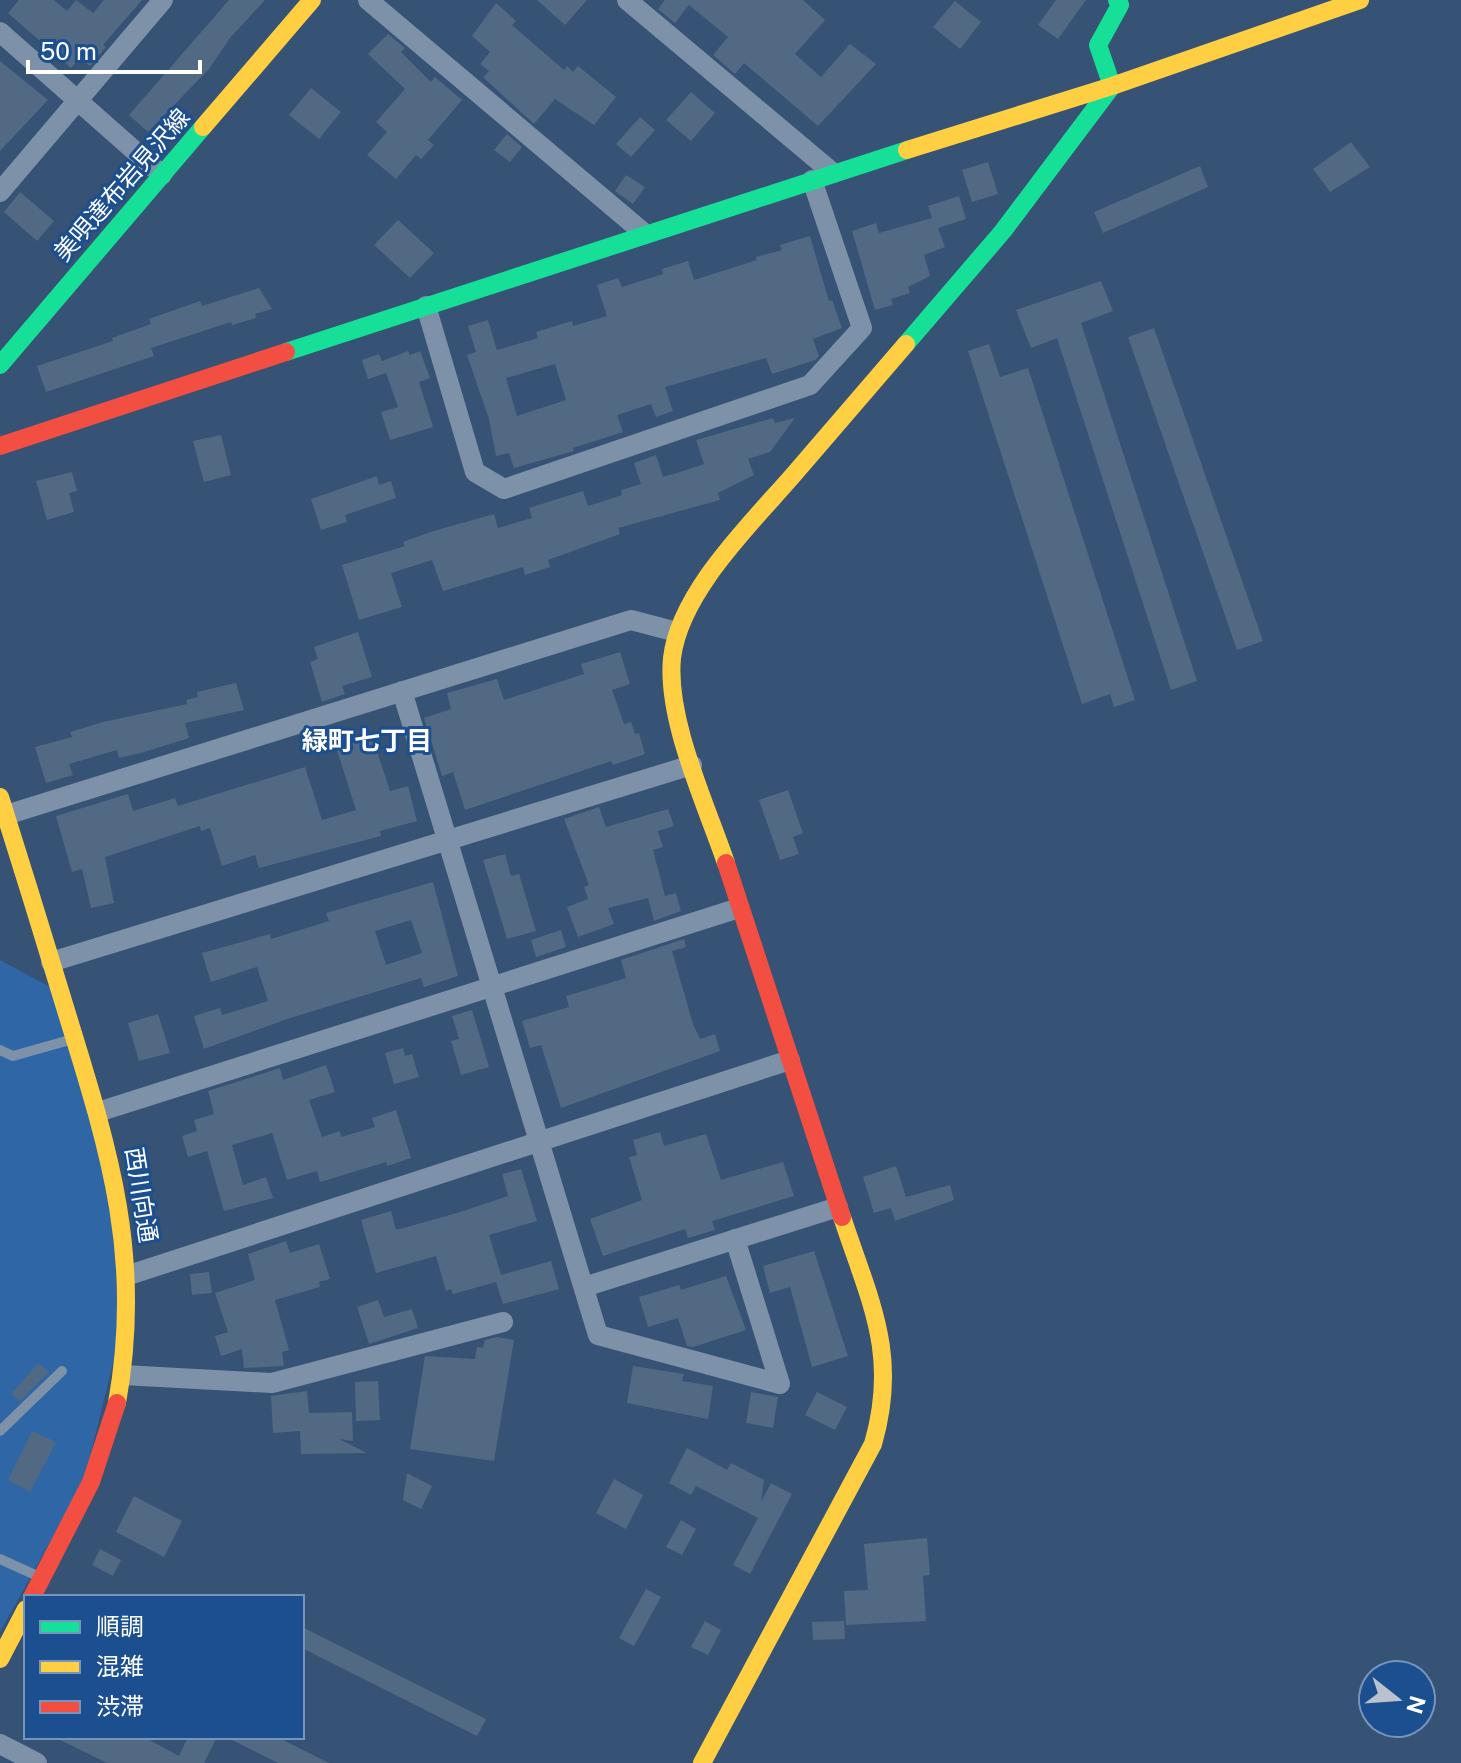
<svg xmlns="http://www.w3.org/2000/svg" width="1461" height="1763" viewBox="0 0 1461 1763" font-family="'Public Sans','Noto Sans JP',sans-serif">
<rect width="100%" height="100%" fill="#365274"/>
<path fill="#2f66a5" d="M0 960 52 988 112 1200 119 1339 84 1481 0 1632Z"/>
<path fill="#526984" fill-rule="evenodd" d="M19 0H54L67 11 76 0 93 13 104 0H142L103 45 106 47 90 66 80 58 71 68 8 13Z
M229 0H265L230 38 209 69 148 132 129 115Z
M537 0H587L565 25Z
M665 0H803L825 20 795 54 821 77 850 44 876 64 818 126 744 63 735 74 713 55 728 37 689 5 675 23 658 9Z
M1056 0H1086L1058 39 1038 25Z
M955 1 981 22 960 49 933 27Z
M496 3 516 21 512 25 564 70 567 66 573 72 578 66 616 97 594 125 555 99 534 124 483 77 489 71 480 64 490 52 472 36Z
M388 34 405 48 401 52 431 82 435 77 462 100 428 140 434 145 421 159 416 155 396 179 367 155 387 132 376 122 405 89 368 54Z
M0 61 48 100 0 151Z
M311 88 341 112 319 139 289 115Z
M691 92 715 113 691 141 666 120Z
M640 117 655 130 631 157 616 144Z
M507 134 522 147 510 162 494 150Z
M1351 142 1370 167 1330 192 1313 169Z
M988 162 998 194 972 202 962 170Z
M1200 166 1208 187 1103 233 1094 212Z
M626 175 645 187 633 204 615 191Z
M20 192 54 221 37 241 4 212Z
M959 196 966 219 938 228 945 247 924 255 930 276 908 287 910 293 891 299 893 305 875 310 852 231 876 223 879 233 932 218 928 206Z
M398 220 434 253 410 278 374 245Z
M810 236 829 301 832 300 842 328 813 339 819 356 815 360 772 374 766 358 665 387 673 411 656 417 651 404 617 415 623 432 573 448 574 451 514 468 509 453 496 456 489 419 467 355 476 352 468 326 488 320 497 350 538 338 536 332 572 321 573 326 607 316 597 285 618 278 622 287 663 274 662 269 688 261 694 280 757 260 756 257 782 250 780 245ZM555 364 566 400 517 416 506 378Z
M1101 281 1113 311 1081 323 1197 681 1171 690 1057 338 1031 348 1016 310Z
M259 288 272 309 255 314 256 318 232 325 231 322 151 348 154 356 46 392 37 366 113 341 112 338 151 324 149 319 200 301 202 306Z
M1154 328 1263 641 1237 650 1128 337Z
M989 344 1000 377 1028 368 1135 700 1114 707 1110 694 1082 704 968 351Z
M408 351 410 355 420 351 430 378 419 382 433 427 390 440 381 412 398 407 386 373 368 379 362 360 379 354 382 361Z
M773 418 775 423 795 418 770 452 748 459 754 475 718 493 720 500 618 528 620 534 548 560 550 567 525 575 523 567 443 591 432 560 391 573 402 607 359 620 342 565 405 546 403 542 430 532 494 514 498 528 532 518 529 508 583 491 588 506 622 495 621 490 641 484 634 463 656 455 663 477 680 472 704 464 696 440Z
M221 435 231 475 204 482 193 441Z
M72 472 77 491 69 493 74 512 47 520 36 481Z
M377 476 379 485 391 481 396 498 345 515 347 522 321 530 311 499Z
M358 632 372 677 342 686 345 694 322 702 310 662 318 659 314 647Z
M620 652 630 684 612 690 624 724 631 722 635 734 639 733 645 754 613 765 611 761 465 810 453 772 442 776 424 718 451 709 447 693 497 679 504 700 584 674 581 664Z
M236 683 244 710 185 723 189 738 141 753 119 758 117 750 69 764 73 775 46 783 35 747 72 737 70 732 103 722 187 704 186 700 198 697 197 692Z
M371 733 390 791 408 786 417 821 380 831 381 836 259 868 255 855 222 866 210 828 201 831 200 826 105 857 114 903 91 908 82 869 72 872 56 816 128 794 133 811 175 798 178 806 305 767 322 820 356 810 335 744Z
M788 790 803 833 793 837 799 854 780 860 759 800Z
M599 807 606 827 668 809 674 826 658 831 663 847 653 850 665 896 676 893 681 911 654 921 648 898 608 908 614 924 578 937 567 907 588 899 584 887 589 885 564 819Z
M505 854 511 876 519 874 536 931 507 939 483 860Z
M433 882 458 976 424 987 421 978 287 1019 204 1049 194 1016 220 1008 222 1015 268 1001 257 967 211 982 202 953 270 934 271 939 329 921 326 913ZM411 920 422 953 386 965 375 931Z
M561 930 566 947 536 957 531 940Z
M684 939 686 947 672 951 693 1024 700 1039 715 1034 720 1051 561 1108 541 1045 530 1048 522 1021 569 1007 566 996 626 978 621 960Z
M472 1010 489 1067 461 1075 451 1041 459 1039 452 1016Z
M158 1014 170 1053 139 1061 128 1023Z
M403 1048 405 1056 412 1054 419 1077 394 1084 385 1053Z
M326 1065 335 1092 309 1100 322 1137 340 1131 341 1137 375 1127 372 1118 396 1110 411 1158 387 1166 386 1162 320 1182 317 1171 287 1180 272 1133 232 1145 243 1185 266 1177 273 1198 224 1211 207 1151 188 1157 182 1136 197 1131 194 1120 214 1114 208 1091 280 1068 283 1080Z
M660 1132 664 1146 706 1134 721 1180 783 1162 794 1196 712 1221 715 1230 688 1238 685 1229 603 1256 590 1219 642 1200 629 1157 637 1155 633 1140Z
M896 1166 906 1197 950 1185 954 1200 895 1221 891 1208 874 1213 863 1177Z
M521 1169 537 1221 489 1235 501 1275 551 1261 559 1289 503 1304 496 1282 453 1294 451 1289 446 1291 436 1256 376 1273 361 1220 391 1211 396 1230 457 1213 508 1196 502 1174Z
M286 1241 290 1253 319 1244 330 1279 319 1282 320 1287 275 1300 289 1350 282 1352 284 1366 244 1368 242 1349 221 1356 215 1336 228 1332 215 1293 255 1280 248 1254Z
M814 1251 848 1356 812 1367 790 1287 770 1293 763 1266Z
M209 1272 212 1293 192 1295 190 1274Z
M726 1276 746 1330 693 1347 687 1346 678 1318 648 1327 639 1297 679 1285 681 1290Z
M378 1300 384 1317 412 1309 418 1328 369 1344 357 1307Z
M497 1337 514 1340 494 1461 410 1449 425 1356 475 1359 477 1347 483 1348 485 1340Z
M38 1363 49 1372 20 1401 11 1394Z
M633 1366 684 1374 682 1381 713 1386 708 1419 627 1403Z
M378 1381 380 1420 356 1421 355 1382Z
M307 1391 309 1413 352 1412 353 1441 339 1439 367 1453 301 1454 300 1431 273 1433 271 1396Z
M751 1392 778 1397 773 1428 746 1423Z
M817 1392 847 1407 835 1430 805 1415Z
M32 1431 56 1442 30 1492 8 1480Z
M687 1448 727 1470 731 1463 764 1480 761 1502 771 1483 792 1494 750 1574 733 1565 758 1518 696 1486 691 1495 669 1483Z
M407 1473 432 1486 421 1509 403 1500Z
M614 1479 643 1495 626 1529 596 1513Z
M134 1496 182 1521 164 1557 116 1532Z
M681 1520 696 1529 682 1555 666 1547Z
M927 1538 930 1575 923 1576 926 1621 846 1625 844 1591 868 1590 864 1544Z
M100 1549 121 1560 113 1576 92 1565Z
M646 1589 661 1597 634 1646 619 1638Z
M705 1621 721 1630 708 1655 691 1647Z
M844 1621 845 1639 813 1640 812 1622Z
M302 1627 486 1719 477 1736 302 1648Z
M54 1737H144L179 1756 188 1737H217L204 1763H107Z
M226 1737H277L329 1763H278Z"/>
<g fill="none" stroke-linecap="round" stroke-linejoin="round">
<path stroke="#7d92a8" stroke-width="10" d="M0 1050 13 1056 73 1039
M0 1431 62 1371
M0 1559 42 1578"/>
<path stroke="#7d92a8" stroke-width="20" d="M368 0 645 234
M627 0 833 173
M0 32 162 175
M0 192 163 0
M426 306 475 472 504 489 810 385 862 328 812 180
M402 691 598 1335 780 1384 735 1239
M6 815 631 620 677 632
M51 962 692 765
M98 1112 739 908
M129 1275 790 1060
M584 1287 838 1207
M123 1375 272 1383 503 1322
M0 1744 37 1763"/>
<path stroke="#16e098" stroke-width="18" d="M906 344 1003 231 1112 86 1098 45 1120 5 1117 0
M286 352 907 150
M0 365 203 127"/>
<path stroke="#ffcf43" stroke-width="18" d="M203 127 312 0
M907 150 1112 86 1360 0
M0 797C23 870 46 944 68 1017 110 1153 143 1259 117 1403
M726 863C706 804 666 720 672 658 680 591 752 523 795 473 832 430 869 387 906 344
M0 1659 26 1609
M702 1763 873 1444C899 1354 870 1302 842 1217"/>
<path stroke="#f24e42" stroke-width="18" d="M0 446 286 352
M726 863 842 1217
M32 1597 91 1482 117 1403"/>
</g>
<g text-anchor="middle" stroke-width="6" stroke-linejoin="round" paint-order="stroke">
<g font-size="24" fill="#fff" stroke="#1b4f8f">
<text transform="translate(122 185) rotate(-49)" y="8">美唄達布岩見沢線</text>
<text transform="translate(141 1195) rotate(81)" y="8">西川向通</text>
</g>
<g font-size="26" font-weight="bold" fill="#fff" stroke="#1b4f8f">
<text x="367" y="750">緑町七丁目</text>
</g>
</g>
<rect x="24" y="1595" width="280" height="144" fill="#1b4f8f" stroke="#7695bc" stroke-width="2"/>
<rect x="40" y="1621" width="40" height="12" fill="#16e098" stroke="#7695bc" stroke-width="2"/>
<text x="96" y="1635" font-size="24" fill="#ffffff">順調</text>
<rect x="40" y="1661" width="40" height="12" fill="#ffcf43" stroke="#7695bc" stroke-width="2"/>
<text x="96" y="1675" font-size="24" fill="#ffffff">混雑</text>
<rect x="40" y="1701" width="40" height="12" fill="#f24e42" stroke="#7695bc" stroke-width="2"/>
<text x="96" y="1715" font-size="24" fill="#ffffff">渋滞</text>
<g transform="translate(1397 1699) rotate(107)"><circle r="38" fill="#1b4f8f" stroke="#7695bc" stroke-width="2"/>
<path d="M0-6L14 30L0 20L-14 30Z" fill="#b9c2ce"/>
<text y="-12" font-size="22" font-weight="bold" text-anchor="middle" fill="#ffffff">N</text>
</g>
<path d="M28 60v12h172v-12" fill="none" stroke="#ffffff" stroke-width="4"/>
<text x="40" y="60" font-size="24" fill="#ffffff" stroke="#1b4f8f" stroke-width="6" paint-order="stroke">50 m</text>
</svg>
